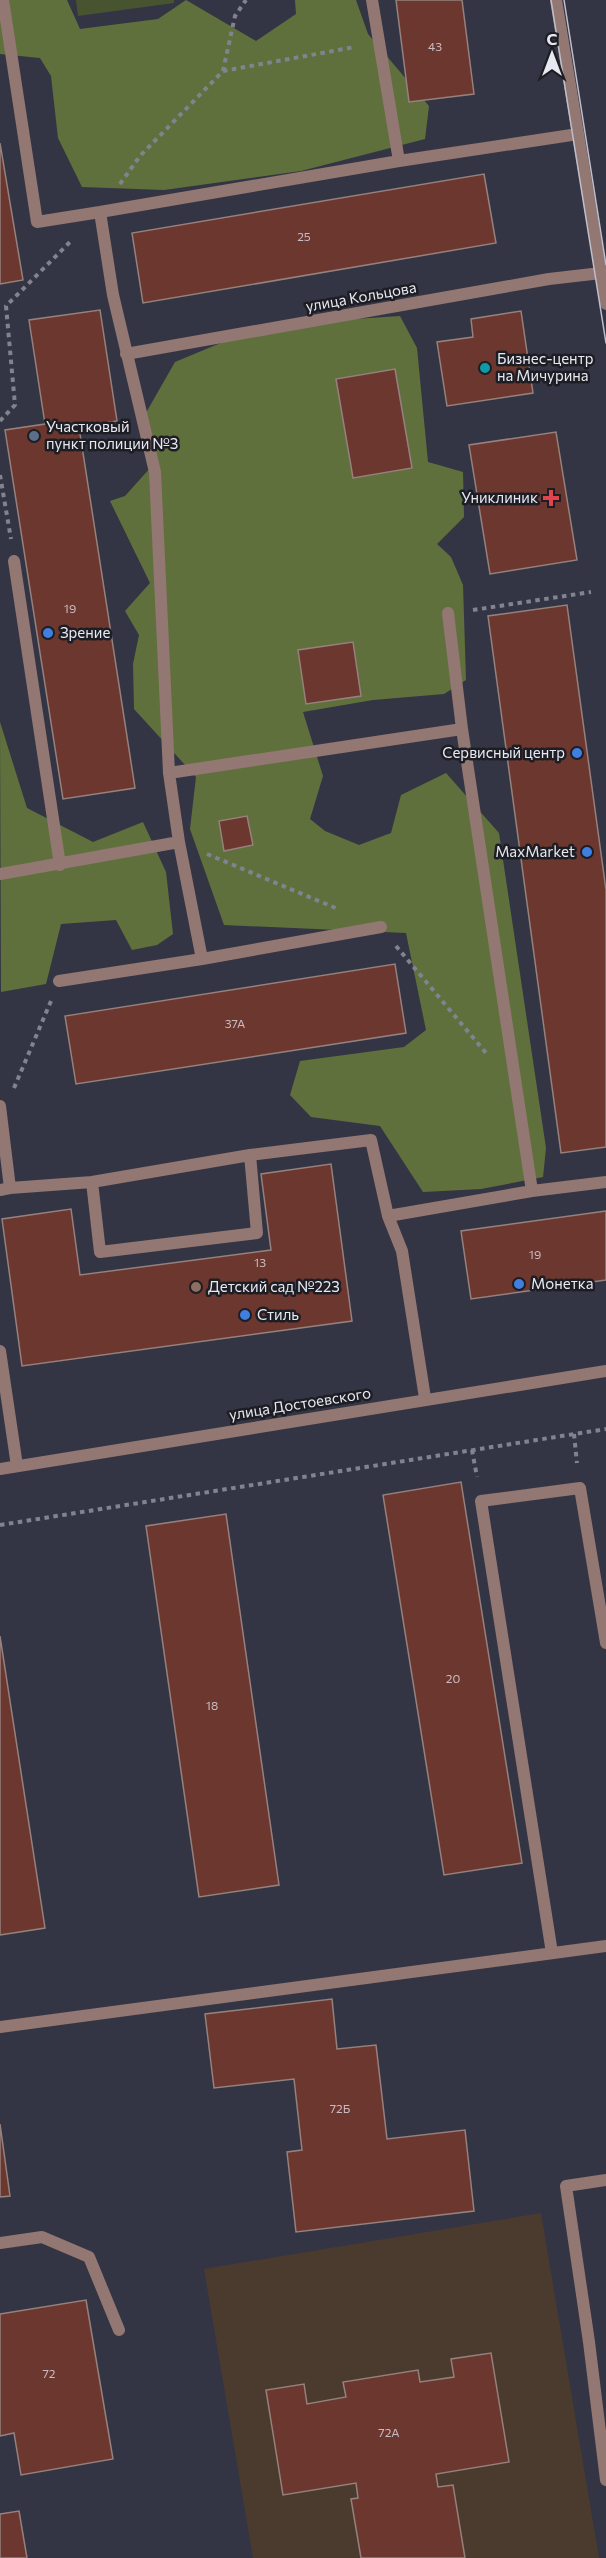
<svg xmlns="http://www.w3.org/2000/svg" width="606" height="2558" viewBox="0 0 606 2558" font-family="Commissioner,sans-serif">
<rect width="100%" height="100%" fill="#343544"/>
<path fill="#4b3b2f" d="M541 2213 599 2558H253L204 2269Z"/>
<path fill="#485330" d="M76 0H174V3L78 16Z"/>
<path fill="#60703c" d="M0 0H67L80 29 158 19 186 0 256 41 296 14 295 0H356L368 34 429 106 425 139 301 171 164 190 82 187 58 138 51 76 40 58 0 54Z
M400 316 417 348 428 462 463 472 464 517 437 544 451 557 463 585 466 680 444 694 373 700 303 712 323 776 310 819 325 831 359 845 391 833 401 795 446 773 499 833 546 1148 543 1177 481 1189 423 1192 380 1126 311 1117 290 1095 300 1061 404 1047 426 1030 406 933 224 925 190 829 196 777 134 709 133 664 139 635 125 611 150 583 110 501 125 496 151 467 143 418 175 362 264 325Z
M0 722 27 808 93 842 143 822 166 872 173 934 157 945 132 950 116 920 61 924 46 984 1 992Z"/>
<path fill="#6c372e" stroke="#95817d" stroke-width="1.5" d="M396 0H462L474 94 409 102Z
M0 143 23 280 0 284Z
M484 174 496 243 143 303 132 233Z
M100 310 117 421 79 427 135 788 63 799 5 430 45 424 29 320Z
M521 311 533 393 447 406 437 342 473 337 471 319Z
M395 369 412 468 353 478 336 379Z
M556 432 577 560 490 574 469 445Z
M567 605 606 890V1147L561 1153 488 616Z
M353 642 361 696 306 704 298 650Z
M247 816 253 845 224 851 219 821Z
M395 964 406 1033 76 1084 65 1016Z
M331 1164 352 1321 22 1366 2 1219 71 1209 80 1275 271 1250 261 1174Z
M606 1211V1280L471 1299 461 1231Z
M461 1482 522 1863 444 1875 383 1495Z
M226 1514 279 1885 199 1897 146 1526Z
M0 1636 45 1928 0 1935Z
M332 1999 337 2049 376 2045 387 2139 465 2130 474 2211 296 2232 287 2152 302 2150 294 2079 214 2088 205 2014Z
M0 2124 10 2196 0 2197Z
M86 2300 113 2459 21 2475 14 2433 0 2436V2314Z
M491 2353 509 2462 436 2474 438 2487 453 2485 465 2558H361L351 2499 358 2498 356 2483 283 2495 266 2390 304 2384 307 2404 346 2397 343 2382 418 2370 420 2382 454 2377 451 2359Z
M19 2511 27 2558H0V2514Z"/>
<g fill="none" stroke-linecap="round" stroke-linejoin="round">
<path stroke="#828390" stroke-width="4" stroke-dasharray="4.5 4.5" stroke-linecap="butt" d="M223 71 355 47
M120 184 140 156 223 71 235 16 246 0
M0 421 15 405 6 306 70 242
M0 475 11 539
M473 610 591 592
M207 854 338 909
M396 946 486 1053
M14 1088 51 1001
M574 1434 577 1463
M472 1450 477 1477
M0 1525 606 1429"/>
<path stroke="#937773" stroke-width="12" d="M372 0 399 161
M100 212 399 161 578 134
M126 354 549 279 601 273
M14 561 60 865
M448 613 462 729 532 1191 606 1182
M169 773 462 729
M0 874 179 842 169 773 155 472 113 295 100 212 37 222 3 0
M202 959 381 927
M59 981 202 959 179 842
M0 1106 10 1188 0 1190
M92 1182 100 1252 257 1233 250 1155
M10 1188 92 1182 250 1155 371 1140 388 1216
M0 1351 17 1466
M425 1398 402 1251 388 1216 532 1191
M552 1953 481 1501 580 1488 606 1643
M0 2027 606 1946
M606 2180 566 2186 589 2342 606 2480
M0 2243 42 2237 89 2257 119 2330"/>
<path stroke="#937773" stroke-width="12" d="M556 0 606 304
M0 1469 606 1371"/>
<path stroke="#bebfca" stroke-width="1.5" d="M551 0 606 343
M564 0 606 265"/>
</g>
<circle fill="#0f9aa8" stroke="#1d1d24" stroke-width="2" cx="485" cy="368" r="6"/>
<circle fill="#5c6f8a" stroke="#1d1d24" stroke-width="2" cx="34" cy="436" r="6"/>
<path fill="#e0444e" stroke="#1d1d24" stroke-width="2" d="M548 489h6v6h6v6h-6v6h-6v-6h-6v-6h6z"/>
<g fill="#3f7fe0" stroke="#1d1d24" stroke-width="2">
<circle cx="48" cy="633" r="6"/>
<circle cx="577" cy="753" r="6"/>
<circle cx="587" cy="852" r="6"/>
<circle cx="519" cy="1284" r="6"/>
<circle cx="245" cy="1315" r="6"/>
</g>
<circle fill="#8d6e63" stroke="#1d1d24" stroke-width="2" cx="196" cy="1287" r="6"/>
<g text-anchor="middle" stroke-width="5" stroke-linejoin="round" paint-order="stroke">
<g font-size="12" fill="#c8bcc1">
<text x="435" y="51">43</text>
<text x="304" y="241">25</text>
<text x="70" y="613">19</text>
<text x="235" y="1028">37А</text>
<text x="535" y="1259">19</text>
<text x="260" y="1267">13</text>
<text x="453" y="1683">20</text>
<text x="212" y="1710">18</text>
<text x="340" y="2113">72Б</text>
<text x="49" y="2378">72</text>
<text x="389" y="2437">72А</text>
</g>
<g font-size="15" fill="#e7e8f2" stroke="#1d1d24">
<text transform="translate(361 297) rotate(-10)" y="5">улица Кольцова</text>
<text transform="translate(300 1404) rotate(-9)" y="5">улица Достоевского</text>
</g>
<g font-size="15" fill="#e7e8f2" stroke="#1d1d24" text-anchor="start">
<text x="497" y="364">Бизнес-центр<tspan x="497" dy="17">на Мичурина</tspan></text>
<text x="46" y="432">Участковый<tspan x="46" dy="17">пункт полиции №3</tspan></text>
<text x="538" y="503" text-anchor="end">Униклиник</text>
<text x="60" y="638">Зрение</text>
<text x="565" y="758" text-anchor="end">Сервисный центр</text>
<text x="575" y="857" text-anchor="end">MaxMarket</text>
<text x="531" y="1289">Монетка</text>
<text x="208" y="1292">Детский сад №223</text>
<text x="257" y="1320">Стиль</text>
</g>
</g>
<g transform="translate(552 54)" stroke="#1d1d24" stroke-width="4.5" paint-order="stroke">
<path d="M0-4.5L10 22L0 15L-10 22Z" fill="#e7e8f2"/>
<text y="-9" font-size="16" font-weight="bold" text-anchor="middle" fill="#e7e8f2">С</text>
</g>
</svg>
